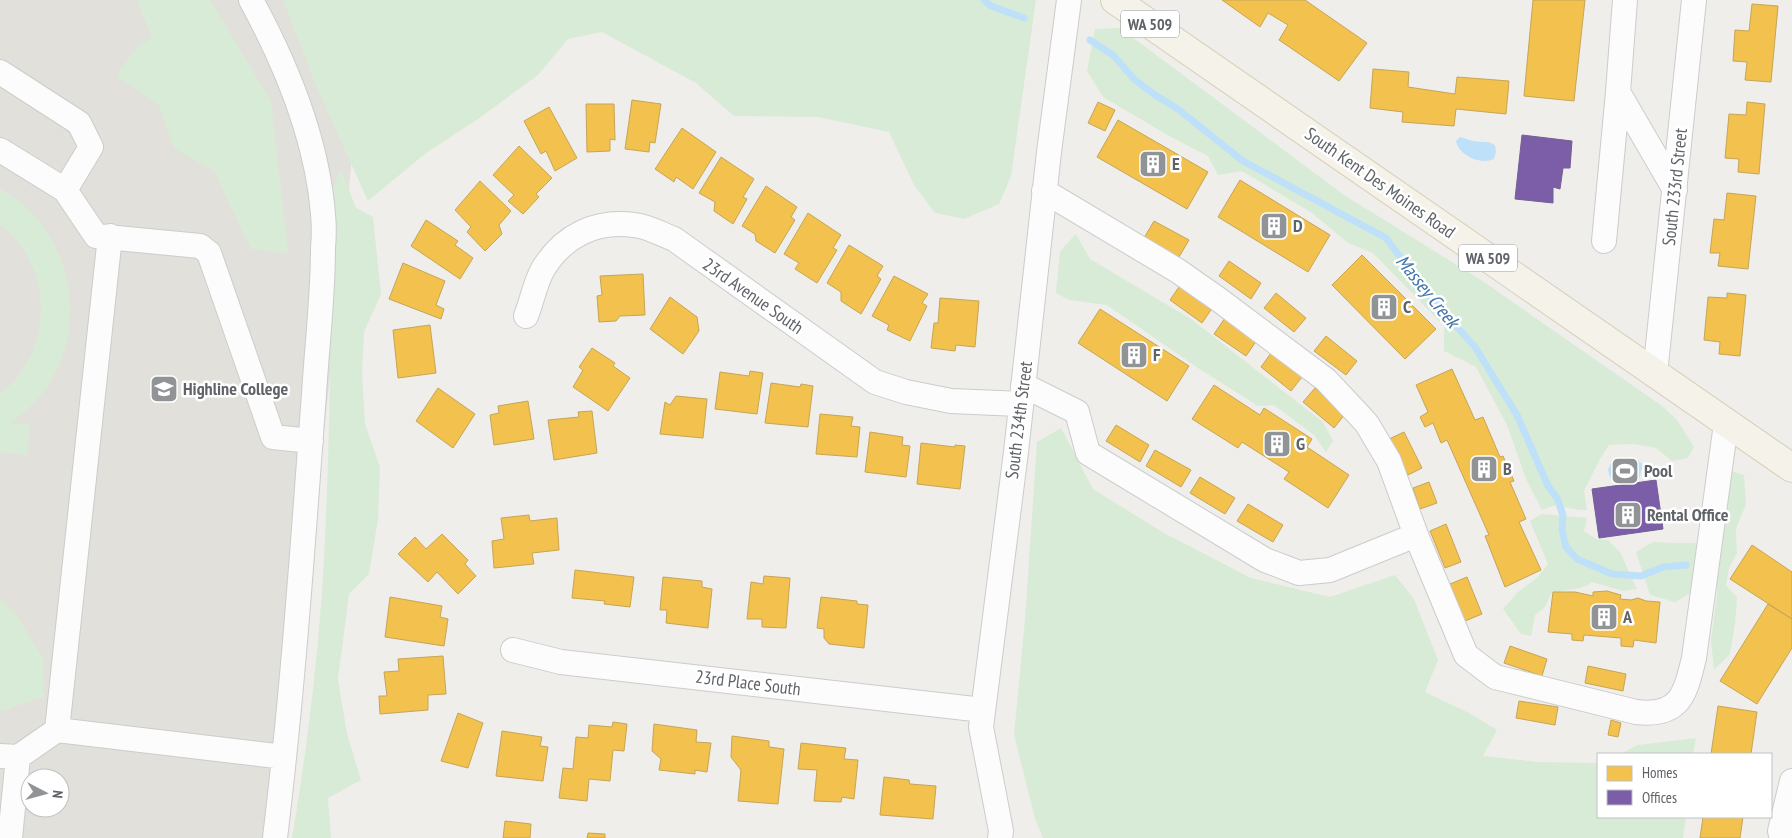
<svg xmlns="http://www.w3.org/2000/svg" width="1792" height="838" viewBox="0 0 1792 838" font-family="'PT Sans Narrow',sans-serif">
<rect width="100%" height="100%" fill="#efeeea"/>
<path fill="#e2e0da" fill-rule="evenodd" d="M0 0H368L283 838H0ZM30 778H60V808H30Z"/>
<path fill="#d8ebd6" d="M137 0H210L271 101 288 253 251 249 214 171 174 148 159 105 116 76 137 47 152 38Z
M283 0H1036L1011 176 999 204 964 219 935 213 914 185 889 132 818 117 734 116 696 83 602 32 568 39 538 75 478 119 426 153 368 201 317 88Z
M1120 28 1344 195 1481 280 1662 406 1677 420 1694 447 1688 458 1672 461 1656 448 1633 444 1609 445 1600 459 1584 491 1587 510H1579L1555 505 1542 510 1526 479 1507 425 1476 367 1444 351V326L1373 253 1348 243 1312 213 1242 171 1218 175 1208 156 1171 137 1103 97 1087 71 1095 29Z
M341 169 356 208 373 217 381 294 364 332 362 372 365 424 380 467 378 519 369 574 349 594 338 679 347 734 361 780 328 798 331 838H292C305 761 315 683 321 605 331 467 330 326 333 188Z
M0 189C68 225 91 318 50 382 40 399 26 411 10 423L30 425 27 455 0 452V394C54 353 55 265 0 225Z
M1076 234 1090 259 1191 319 1323 422 1333 441 1326 452 1314 435 1274 405 1258 406 1198 368 1107 305 1069 300 1056 293 1060 251Z
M1061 428 1093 489 1164 533 1251 578 1330 597 1395 575 1414 599 1438 660 1425 692 1469 713 1497 730 1483 756 1539 762 1598 763V817H1686L1683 838H1043L1035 819 1014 735 1025 619 1037 442Z
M1732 471 1744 475 1746 504 1736 529 1737 553 1729 568 1726 585 1737 598 1735 624 1730 654 1714 670 1711 640 1717 594V559Z
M1542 514 1587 518 1584 531 1596 539 1608 540 1620 552 1637 589 1623 591 1592 582C1579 592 1566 588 1551 594L1545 607 1535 615 1531 636 1521 634 1503 609 1518 592 1537 578 1548 564 1530 521Z
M1653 542 1672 543H1697V562L1690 593 1675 602 1650 595 1636 552Z
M0 599 18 617 43 659 44 696 0 712Z
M1696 738 1693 754H1620L1638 745Z"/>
<path fill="#bfe0f9" d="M1460 137C1466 138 1468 140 1473 141 1482 143 1487 140 1495 145L1496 152 1494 159C1481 165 1459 156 1456 141Z
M1632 459H1637L1643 465 1639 479 1630 481 1624 477 1614 479 1610 477 1608 470 1611 463 1615 462 1627 464Z"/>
<path fill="#f2c14e" stroke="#c6a556" d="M1222 0H1305L1367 43 1339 81 1279 40 1288 25 1268 13 1260 27Z
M1533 0H1585L1574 101 1524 96Z
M1752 4 1778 6 1771 82 1745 80 1747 62 1733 61 1735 30 1749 31Z
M1373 69 1409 72 1408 87 1455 94 1457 77 1509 81 1506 114 1456 109 1454 126 1402 122 1403 112 1370 108Z
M632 100 661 104 655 143 650 142 649 152 625 149Z
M1098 102 1115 110 1105 131 1088 123Z
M1747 102 1765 104 1759 174 1738 172 1739 159 1725 158 1729 114 1746 115Z
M586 104H614L615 140 610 139V151L587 152Z
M549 107 577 158 555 171 546 151 541 154 524 121Z
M1118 120 1208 172 1187 209 1097 157Z
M682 128 716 152 693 189 676 177 674 182 655 169Z
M519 146 552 178 536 194 539 197 523 214 508 201 514 195 493 175Z
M721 157 754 179 743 197 747 199 733 224 714 211 715 202 699 193Z
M1240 180 1330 235 1308 272 1218 217Z
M480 181 511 211 499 225 502 234 485 251 467 232 471 227 455 210Z
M766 186 797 207 791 217 795 220 775 253 756 241 755 234 742 226Z
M1727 193 1756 196 1748 269 1718 266 1720 253H1710L1714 219 1724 220Z
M808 213 841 235 833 248 837 250 817 283 795 269 799 263 784 254Z
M426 220 458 241 455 245 473 258 460 279 411 246Z
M1154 221 1189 240 1179 257 1144 238Z
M849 245 883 266 877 276 881 279 861 314 841 301V292L827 283Z
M1362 255 1436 329 1405 359 1332 285Z
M1229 261 1261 283 1251 299 1219 276Z
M403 263 445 281 436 305 444 309 441 319 389 299Z
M643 274 645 315 620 316 616 321 599 322 597 296 602 295 600 276Z
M894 276 928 294 922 303 927 306 910 341 887 330 889 325 872 316Z
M1181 284 1213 307 1202 323 1170 300Z
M1276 293 1306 318 1294 332 1264 308Z
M1727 293 1746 295 1740 356 1719 354 1720 342 1704 340 1708 297 1727 298Z
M670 297 697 317 699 331 683 354 650 329Z
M940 298 979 301 975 347 956 345 955 351 931 348 934 323H938Z
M1100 309 1189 366 1167 401 1078 343Z
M1225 318 1257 340 1246 356 1214 334Z
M430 325 436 373 398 378 393 330Z
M1326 336 1357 361 1346 375 1314 351Z
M592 348 615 363 613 366 630 378 608 411 573 387 583 370 579 367Z
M1271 353 1302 377 1291 391 1261 367Z
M1452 369 1475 420 1483 417 1500 457 1503 456 1514 481 1510 482 1526 519 1519 522 1541 570 1505 587 1485 536 1489 535 1447 440 1441 443 1433 423 1425 427 1420 417 1428 412 1416 385Z
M750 371 763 373 757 414 715 409 720 372 749 376Z
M771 383 800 387 801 384 813 386 808 427 765 423Z
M1214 385 1260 415 1264 408 1312 439 1307 447 1349 475 1328 508 1284 479 1289 472 1242 442 1238 448 1192 419Z
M438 388 475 414 453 448 416 421Z
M1315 388 1346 413 1334 428 1303 402Z
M676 396 707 399 703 438 660 434 665 402 670 405Z
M528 401 534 439 494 445 490 415 499 413 498 406Z
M592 411 597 453 554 460 548 420 579 417 578 412Z
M820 414 853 417 851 426 860 427 857 457 816 454Z
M1116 425 1149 445 1140 462 1106 441Z
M870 432 903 437 902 445 910 446 906 477 865 472Z
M1404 432 1422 468 1408 475 1389 439Z
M921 443 955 447V445L965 446 960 489 917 484Z
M1155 450 1191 470 1181 487 1146 466Z
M1200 477 1235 498 1225 514 1190 493Z
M1429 482 1437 503 1420 509 1413 488Z
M1248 504 1283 525 1273 542 1237 521Z
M529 515 530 521 557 518 559 550 532 553 534 564 494 568 492 541 504 539 501 518Z
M1446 524 1461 562 1445 568 1430 531Z
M442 534 468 560 465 564 476 576 458 594 437 572 428 582 398 554 415 537 426 549Z
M1752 545 1792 572V619L1730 579Z
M575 570 634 577 630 607 604 604 605 601 572 598Z
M764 576 790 578 786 628 762 627V619H747L751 582 763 584Z
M663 577 702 581V587L712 589 708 628 666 623 667 610H660Z
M1467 577 1482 614 1465 621 1450 584Z
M1607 591 1621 595 1620 599 1631 600 1638 598 1646 601 1660 602 1656 643 1634 640 1633 647 1621 646V638L1584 635 1583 641 1572 640V634L1548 632 1553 592H1575L1593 596V592Z
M390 597 442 606 440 617 448 619 444 646 385 637Z
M821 597 857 601V604L868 605 864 648 829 644 824 638V629L817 628Z
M1768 604 1792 619V648L1757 704 1720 681Z
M1510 646 1547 659 1542 676 1504 663Z
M443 656 446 694 428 695V710L380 714 379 696H387L384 672 399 671 398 659Z
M1588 666 1626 674 1623 691 1585 683Z
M1519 701 1558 707 1555 725 1516 718Z
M1718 706 1757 712 1751 754H1711Z
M458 713 483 723 468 768 441 761Z
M1611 720 1621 723 1618 737 1608 735Z
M613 722 627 724 624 751 613 750 610 781 589 779 587 801 559 798 563 768 573 769 576 737 588 738 589 725 612 727Z
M654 724 697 730 696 742 711 743 707 772 695 770V774L659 770 661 759 652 751Z
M502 731 542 737 540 746 548 747 543 781 496 776Z
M732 736 769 741V747L784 749 778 804 738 801 741 770 731 757Z
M801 743 846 748 844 759 858 760 854 799 842 797 841 802 814 801 817 770 798 769Z
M884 777 909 780 910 784 936 786 933 819 880 815Z
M1703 817H1743L1740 838H1700Z
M505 821 531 824 530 838H503Z
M588 833 605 834V838H587Z"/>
<path fill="#7b5ea7" stroke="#736094" d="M1522 135 1572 141 1570 168H1563L1560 189 1553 187V203L1515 199Z
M1656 480 1663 529 1599 538 1592 489Z"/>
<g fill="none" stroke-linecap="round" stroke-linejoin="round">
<path stroke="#bfe0f9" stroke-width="7" d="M984 0 991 6 1024 18
M1090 40 1113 55 1134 79 1155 95 1178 109 1243 161 1386 238 1429 296 1475 347 1517 415 1548 486 1557 498 1563 515 1562 530 1566 547 1577 559 1612 574 1641 576 1663 567 1686 565"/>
<defs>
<path id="minor" d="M251 0C287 66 317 139 323 214 324 225 324 237 323 248 323 297 317 345 314 394 303 542 293 690 275 838
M1625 0 1618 92 1675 190
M0 72 79 123 91 147 65 190
M0 150 65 190 96 236 200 246 209 253 273 437 311 441
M1044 191 1178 271 1218 299 1326 380 1358 414 1367 424 1389 461 1416 535 1466 655 1495 677 1636 712C1680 717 1685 695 1694 658L1726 424
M1604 241 1618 92
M526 316C532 301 535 283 543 269 563 236 595 220 634 225 647 226 661 234 674 239L875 382 906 392 951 401 1021 404
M1655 374 1694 0
M1023 385 1077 412 1088 453 1265 560 1299 573 1330 570 1416 535
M513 650 561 662 983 710
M57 730 110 236
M0 756 18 757 57 730 284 757
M10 838 18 757
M1000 838 1001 831 981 727 1016 452 1049 152 1069 0
M1782 838 1780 831 1792 781"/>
<path id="major" d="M1115 0 1792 468"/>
</defs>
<use href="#minor" stroke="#cbcccc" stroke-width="26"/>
<use href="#major" stroke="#d7ceb8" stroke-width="30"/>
<use href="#minor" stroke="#fdfcfc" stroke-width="24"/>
<use href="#major" stroke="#f4f2e9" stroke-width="28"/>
</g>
<defs>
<symbol id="building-square" viewBox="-11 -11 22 22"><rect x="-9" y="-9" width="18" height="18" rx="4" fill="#919496" stroke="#fff"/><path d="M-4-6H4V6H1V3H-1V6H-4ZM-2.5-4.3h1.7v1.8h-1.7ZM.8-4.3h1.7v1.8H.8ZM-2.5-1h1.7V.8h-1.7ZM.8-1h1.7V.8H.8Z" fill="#fff"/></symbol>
<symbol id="university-square" viewBox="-11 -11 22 22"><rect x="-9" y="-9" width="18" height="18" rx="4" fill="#919496" stroke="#fff"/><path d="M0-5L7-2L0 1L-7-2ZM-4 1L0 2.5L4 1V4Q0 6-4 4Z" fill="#fff"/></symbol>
<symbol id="stadium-square" viewBox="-11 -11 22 22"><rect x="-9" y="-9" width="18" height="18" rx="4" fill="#919496" stroke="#fff"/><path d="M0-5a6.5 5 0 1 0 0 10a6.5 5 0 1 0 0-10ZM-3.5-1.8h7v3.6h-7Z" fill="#fff"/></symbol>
</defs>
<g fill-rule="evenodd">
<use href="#building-square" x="1137" y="148" width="32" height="32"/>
<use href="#building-square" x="1258" y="210" width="32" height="32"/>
<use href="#building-square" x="1368" y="291" width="32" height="32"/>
<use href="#building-square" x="1118" y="339" width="32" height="32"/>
<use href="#university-square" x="148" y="373" width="32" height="32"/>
<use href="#building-square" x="1261" y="428" width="32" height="32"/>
<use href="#building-square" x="1468" y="453" width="32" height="32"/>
<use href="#stadium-square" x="1609" y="455" width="32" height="32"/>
<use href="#building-square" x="1612" y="499" width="32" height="32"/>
<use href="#building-square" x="1588" y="601" width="32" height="32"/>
</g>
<g text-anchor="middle" stroke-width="5" stroke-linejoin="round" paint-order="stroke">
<g fill="#fff" stroke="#8f9295" stroke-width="1">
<rect x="1121" y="10.5" width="58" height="27" rx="4"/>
<rect x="1459" y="244.5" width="58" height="27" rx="4"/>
</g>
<g font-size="16" font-weight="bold" fill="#5f6368">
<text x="1150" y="30">WA 509</text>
<text x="1488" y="264">WA 509</text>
</g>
<g font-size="18" font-weight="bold" fill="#5f6368" stroke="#fff" text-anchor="start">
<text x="1172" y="170">E</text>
<text x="1293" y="232">D</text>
<text x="1403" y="313">C</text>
<text x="1153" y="361">F</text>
<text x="183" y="395">Highline College</text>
<text x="1296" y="450">G</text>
<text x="1503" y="475">B</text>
<text x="1644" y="477">Pool</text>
<text x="1647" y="521">Rental Office</text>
<text x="1623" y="623">A</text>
</g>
<g font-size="18" fill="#5f6368" stroke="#fff">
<text transform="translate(1380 183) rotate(35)" y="6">South Kent Des Moines Road</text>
<text transform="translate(1675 187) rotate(-84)" y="6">South 233rd Street</text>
<text transform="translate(753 296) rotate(35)" y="6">23rd Avenue South</text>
<text transform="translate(1019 420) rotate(-83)" y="6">South 234th Street</text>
<text transform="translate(748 683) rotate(7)" y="6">23rd Place South</text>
</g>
<g font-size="19" font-style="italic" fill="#4174aa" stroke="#fff">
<text transform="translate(1428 291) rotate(51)" y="7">Massey Creek</text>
</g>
</g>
<rect x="1597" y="753" width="175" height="65" fill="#ffffff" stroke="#bfc1c3"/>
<rect x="1607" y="766" width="25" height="15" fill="#f2c14e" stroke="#bfc1c3"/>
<text x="1642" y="778" font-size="15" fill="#5f6368">Homes</text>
<rect x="1607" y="790" width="25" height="15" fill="#7b5ea7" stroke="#bfc1c3"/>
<text x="1642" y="803" font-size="15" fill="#5f6368">Offices</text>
<g transform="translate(45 793) rotate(96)"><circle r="24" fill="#ffffff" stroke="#bfc1c3"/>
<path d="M0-4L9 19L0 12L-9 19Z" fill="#919496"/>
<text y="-8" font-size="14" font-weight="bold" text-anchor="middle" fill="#5f6368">N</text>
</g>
</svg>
